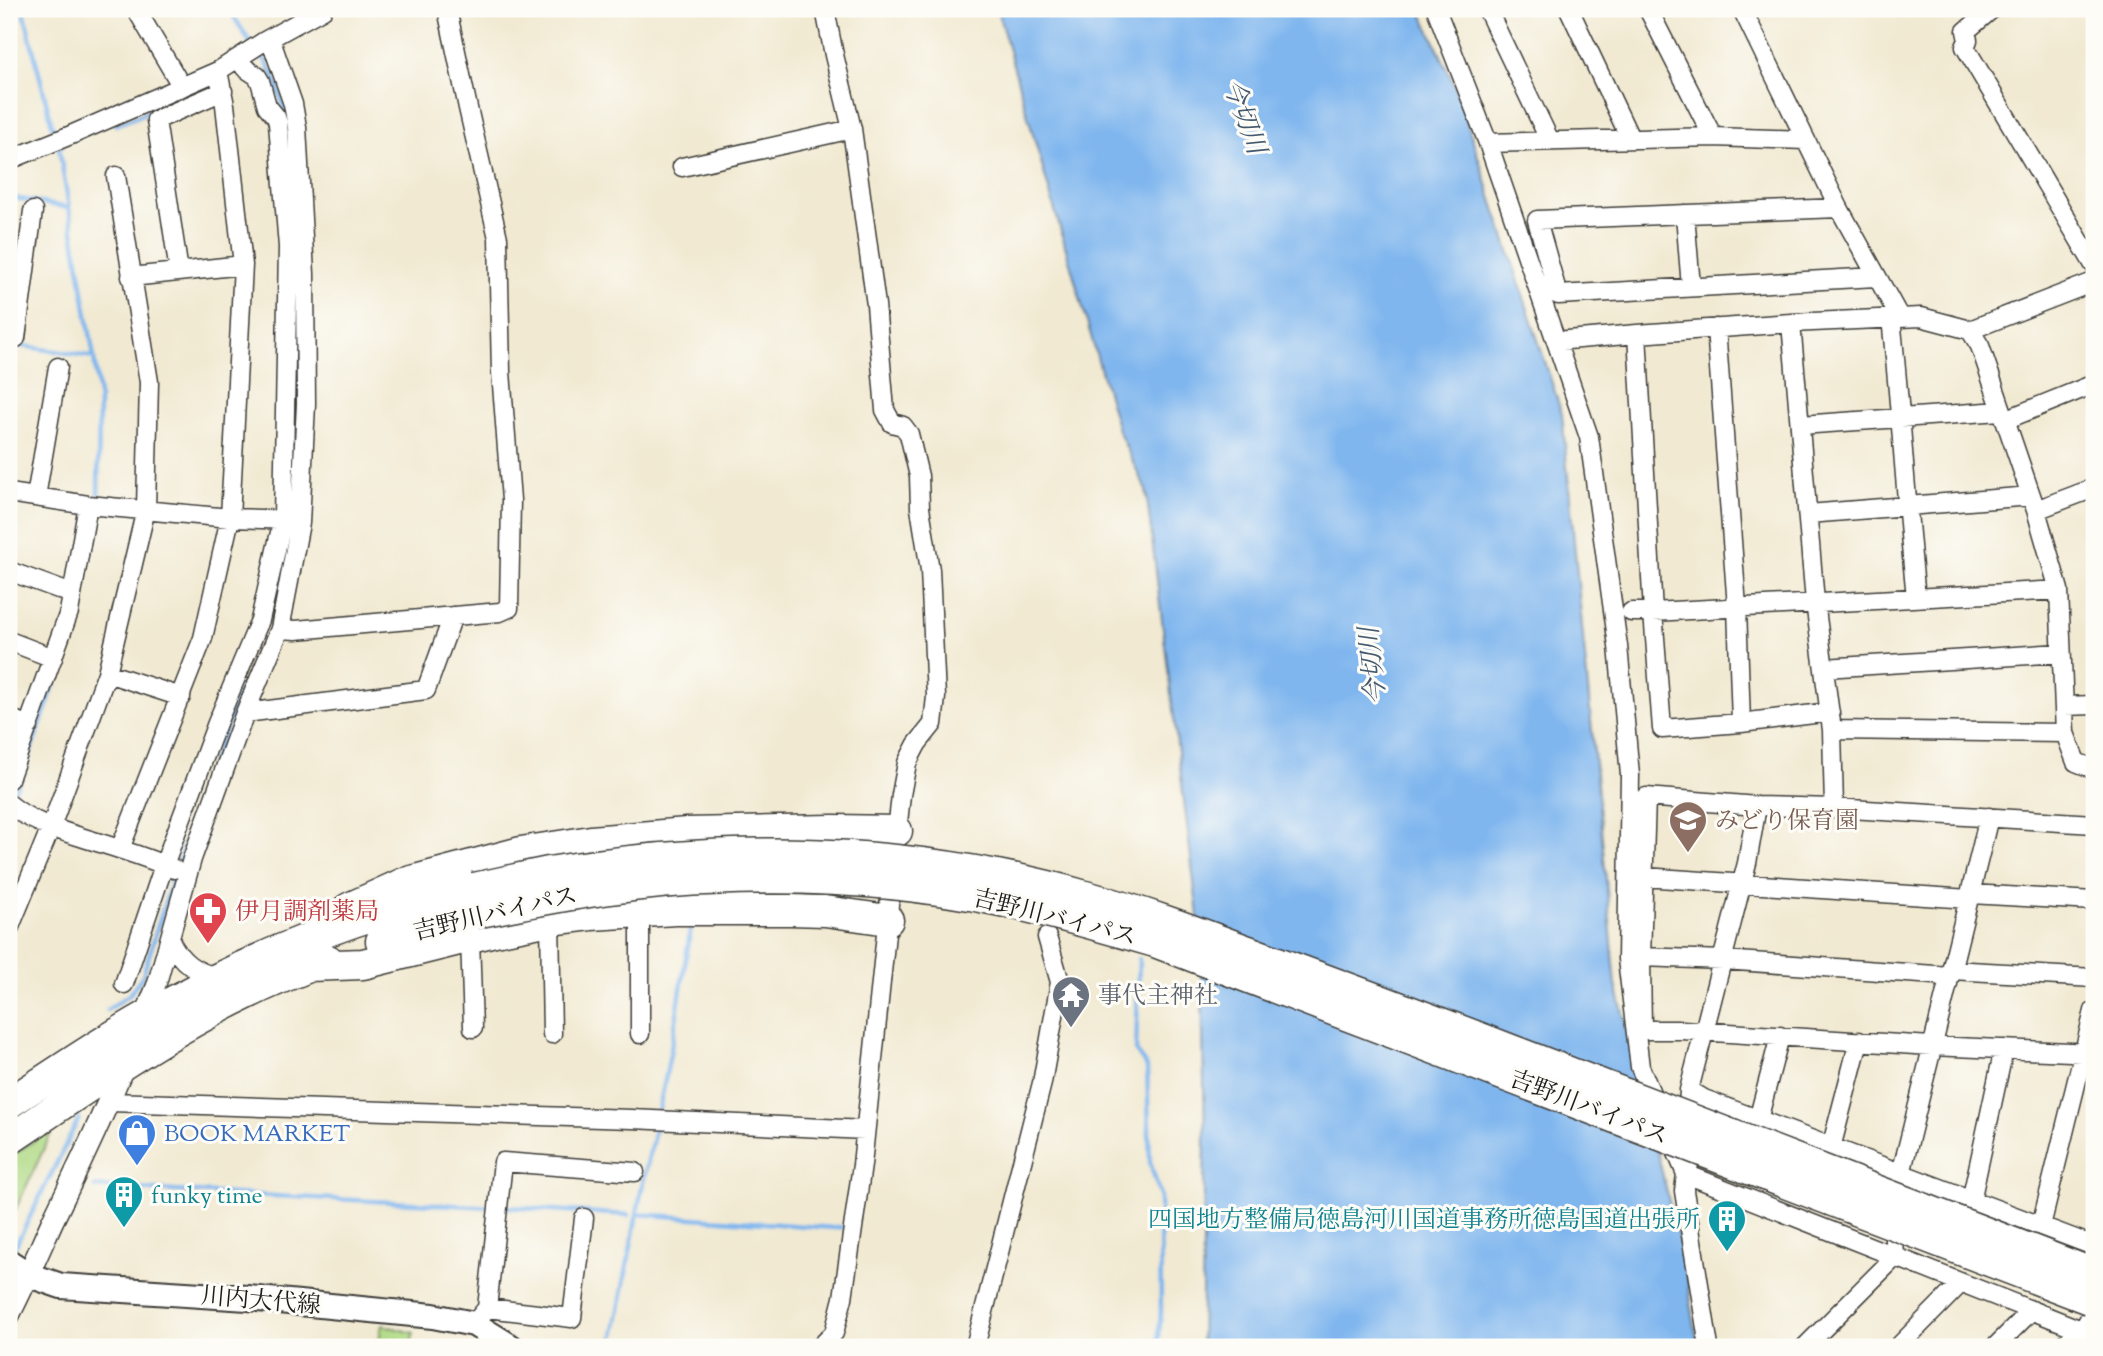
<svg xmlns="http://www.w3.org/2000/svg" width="2103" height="1356" viewBox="0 0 2103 1356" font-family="'Sorts Mill Goudy','Noto Serif JP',serif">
<rect width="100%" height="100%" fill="#fdfcf7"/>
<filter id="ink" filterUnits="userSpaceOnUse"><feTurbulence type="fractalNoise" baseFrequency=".0143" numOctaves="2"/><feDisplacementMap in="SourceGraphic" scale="14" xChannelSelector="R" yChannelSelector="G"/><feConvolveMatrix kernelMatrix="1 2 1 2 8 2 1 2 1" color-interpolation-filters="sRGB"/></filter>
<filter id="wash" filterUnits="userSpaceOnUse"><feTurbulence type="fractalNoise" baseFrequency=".00686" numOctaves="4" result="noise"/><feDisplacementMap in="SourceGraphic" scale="28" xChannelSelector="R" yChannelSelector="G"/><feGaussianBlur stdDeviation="1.57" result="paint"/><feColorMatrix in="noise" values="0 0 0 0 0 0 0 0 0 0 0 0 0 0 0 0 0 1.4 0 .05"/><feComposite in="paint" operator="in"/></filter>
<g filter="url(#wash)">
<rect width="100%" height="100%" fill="#f1e9d1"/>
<path fill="#b0da86" stroke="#667b51" stroke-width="2" d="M54 1127 9 1223V1158Z
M382 1325 414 1333 410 1347H377Z"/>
<path fill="#7fb6ee" stroke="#4e6985" stroke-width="2" d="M997 9H1420L1456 89 1562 414 1616 985 1686 1270 1698 1347H1201L1205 1134 1201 940 1146 490 1118 430Z"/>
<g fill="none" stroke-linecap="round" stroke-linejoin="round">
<path stroke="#7fb6ee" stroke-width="4.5" d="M23 9 53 129
M229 9 251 44
M257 50C272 65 283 98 285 118
M116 125 208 88
M62 146 59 148 94 357 99 396 98 500
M9 197 69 208
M16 345 94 357
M294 412 297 298
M9 801 23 773 74 628 95 530 97 509
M177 866 212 763 242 686
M1139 959 1136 1051 1147 1067 1150 1162 1160 1195 1161 1312 1158 1347
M107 1010 129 995 143 975 174 874
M657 1117C672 1055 680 991 691 928
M95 1187 492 1207
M507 1207 629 1215
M637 1214 834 1228 842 1227
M11 1255 79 1118
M612 1347 642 1187 656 1125"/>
</g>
</g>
<g filter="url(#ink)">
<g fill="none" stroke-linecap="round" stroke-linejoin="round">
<defs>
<path id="minor" d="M136 9 182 87
M825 9 834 55 852 129 876 305 885 410 892 423 903 426 909 434 919 476 920 508 930 570 936 697 933 724 917 744 907 763 901 795 896 841
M1436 9 1488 143 1713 137 1805 140
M1487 9 1550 141
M1569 9 1630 138
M1648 9 1713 137
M1742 9 1839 208 1900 318
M1992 9 1966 31 1968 40 1965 47 2094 265
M1488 143 1556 341 1637 334
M9 160 71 135 218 71 263 42 323 9
M682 167 852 129
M1839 208 1537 220 1558 295 1876 277
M1685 214 1691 287
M179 272 156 120 223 91
M131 277 243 265
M1891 318C1901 411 1906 504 1916 597
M1791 323 1815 602 1832 730 1834 808
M1716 328 1737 607 1741 723
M1970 330 2091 283 2094 288
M9 337 16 338 33 211
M1556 341 1589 437 1618 646 1630 775 1627 959 1640 1067 1657 1107
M2005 420 2094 384
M1800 425 2001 411
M9 493 88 505 230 518 294 520
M36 497 58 367
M2036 510 2094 488
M1808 514 2031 496
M9 571 72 594
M2059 590 1653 612 1637 334 1791 323 1921 317 1970 330 1980 346 2036 510 2059 590 2065 733 2076 762 2094 769
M1631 612H1653L1662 729 1741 723 1830 712
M280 629 296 630 500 612 509 608 511 500 501 372 498 238 468 108 447 9
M9 641 53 658
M1824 668 2061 653
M107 673 146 509 149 382 116 176
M2064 706 2094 705
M245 713 426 690 453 616
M9 718 29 726
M1832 730 2065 733
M9 779 69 612 88 505
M9 804C32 823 59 830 87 839 117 848 146 857 174 869
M2094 824 1834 808 1757 806 1646 797 1641 957 1642 1030H1682L1931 1046 2094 1053
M120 849 203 638 230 518 243 265 225 105 218 71
M1644 877 1969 899
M1970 894 2094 901
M640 912V1034
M550 920 552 1034
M9 929 51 827 107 673 181 697
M470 938 473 1028
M170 940C181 963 195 972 220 978
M1641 957 1723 960 1949 976
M1951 970 2094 978
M124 984 164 865 217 723 260 620 283 519 288 247 278 123 276 117 267 106 260 81 257 76 245 68 239 59
M143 1018 157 983 192 859 245 713 280 629 300 523 306 404 305 274 297 127 293 104 270 38
M1689 1090 1704 1099 2094 1246
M110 1102 632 1119 865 1130
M1758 1120 1780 1036
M1687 1123 1689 1090 1747 863 1757 806
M1671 1139 1686 1174 1684 1191 1709 1347
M1831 1148 1859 1041
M1689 1165 1686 1174 2094 1335
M1971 1201 2004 1049
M2041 1226 2094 1011
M1895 1257 1894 1241 1898 1186 1989 817
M487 1308 572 1318 584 1218
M474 1324 487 1308 503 1162 635 1172
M820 1347 834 1333 843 1298 862 1165 892 876
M975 1347 1042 1083 1060 982 1047 937
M1805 1347 1895 1257
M1898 1347 1961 1283
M1995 1347 2032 1310
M2060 1347 2083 1330 2094 1310"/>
<path id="tertiary" d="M9 1315C25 1284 38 1253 52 1222 78 1168 104 1115 126 1060"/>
<path id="secondary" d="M9 1262 29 1275 61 1286 248 1298 433 1316 474 1324 511 1347"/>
<path id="trunk" d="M313 936 349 908 404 883 521 852 591 841 687 833 833 830 897 831
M381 941 475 913
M309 966 363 964 495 931 550 920 591 915 676 910H790L825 911 888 920
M9 1103C53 1075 97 1044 143 1018 247 958 357 914 474 888
M9 1140C110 1072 212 1000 328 960"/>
</defs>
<use href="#minor" stroke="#3c3b37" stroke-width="21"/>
<use href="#tertiary" stroke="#3c3b37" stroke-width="24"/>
<use href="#secondary" stroke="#3c3b37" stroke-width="28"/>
<use href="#trunk" stroke="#3c3b37" stroke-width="33"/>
<use href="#minor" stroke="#fff" stroke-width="18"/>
<use href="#tertiary" stroke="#fff" stroke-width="21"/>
<use href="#secondary" stroke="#fff" stroke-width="24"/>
<use href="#trunk" stroke="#fff" stroke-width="30"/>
<defs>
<path id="trunk-bridge" d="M474 888C499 883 524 877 549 872 728 842 914 847 1089 897 1152 914 1213 938 1275 961 1354 990 1434 1020 1514 1051 1707 1125 1901 1200 2094 1274
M475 913C551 898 628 883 706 880 804 875 905 881 1001 901 1053 912 1104 927 1155 942L2094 1301"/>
</defs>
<use href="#trunk-bridge" stroke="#3c3b37" stroke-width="33" stroke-linecap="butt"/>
<use href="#trunk-bridge" stroke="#fff" stroke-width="30"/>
</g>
</g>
<defs>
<symbol id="school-pin" viewBox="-11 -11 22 30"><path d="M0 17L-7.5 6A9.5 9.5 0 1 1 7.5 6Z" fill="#8d6e63" stroke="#fdfcf7"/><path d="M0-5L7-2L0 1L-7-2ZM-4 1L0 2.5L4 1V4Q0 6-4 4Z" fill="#fff"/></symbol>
<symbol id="pharmacy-pin" viewBox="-11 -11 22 30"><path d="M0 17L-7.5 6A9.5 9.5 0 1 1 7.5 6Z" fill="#e0444e" stroke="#fdfcf7"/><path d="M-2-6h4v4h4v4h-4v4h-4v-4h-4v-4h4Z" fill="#fff"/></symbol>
<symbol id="temple-pin" viewBox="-11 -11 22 30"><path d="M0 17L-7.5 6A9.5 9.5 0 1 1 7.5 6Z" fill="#6b7280" stroke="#fdfcf7"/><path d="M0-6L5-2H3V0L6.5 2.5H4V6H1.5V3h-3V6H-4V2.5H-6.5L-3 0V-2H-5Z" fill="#fff"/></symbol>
<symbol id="shop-pin" viewBox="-11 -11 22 30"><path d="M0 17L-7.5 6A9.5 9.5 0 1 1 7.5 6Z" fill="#3f7fe0" stroke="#fdfcf7"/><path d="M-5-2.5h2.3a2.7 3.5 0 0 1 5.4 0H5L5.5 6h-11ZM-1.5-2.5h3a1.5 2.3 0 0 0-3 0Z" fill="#fff"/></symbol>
<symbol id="building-pin" viewBox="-11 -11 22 30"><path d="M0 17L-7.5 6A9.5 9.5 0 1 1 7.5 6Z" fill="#0f9aa8" stroke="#fdfcf7"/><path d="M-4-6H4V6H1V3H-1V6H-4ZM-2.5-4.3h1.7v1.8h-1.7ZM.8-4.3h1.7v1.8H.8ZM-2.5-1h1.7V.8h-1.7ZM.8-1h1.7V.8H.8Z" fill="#fff"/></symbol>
</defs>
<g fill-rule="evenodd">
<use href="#school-pin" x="1666" y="798" width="44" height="60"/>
<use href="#pharmacy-pin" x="186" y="889" width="44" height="60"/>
<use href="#temple-pin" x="1049" y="973" width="44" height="60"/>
<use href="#shop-pin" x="115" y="1111" width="44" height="60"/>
<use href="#building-pin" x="102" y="1173" width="44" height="60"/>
<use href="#building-pin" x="1705" y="1197" width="44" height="60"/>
</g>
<g text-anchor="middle" stroke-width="6" stroke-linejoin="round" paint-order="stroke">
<g font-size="24" fill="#785e54" stroke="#fdfcf7" text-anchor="start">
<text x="1715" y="828">みどり保育園</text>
</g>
<g font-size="24" fill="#be3a42" stroke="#fdfcf7" text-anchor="start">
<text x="235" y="919">伊月調剤薬局</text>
</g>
<g font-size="24" fill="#1c1c1c" stroke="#fdfcf7">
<text transform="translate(495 913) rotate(-13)" y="8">吉野川バイパス</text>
<text transform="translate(1055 917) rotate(14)" y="8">吉野川バイパス</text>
<text transform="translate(1589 1107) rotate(21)" y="8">吉野川バイパス</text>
<text transform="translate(261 1300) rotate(5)" y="8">川内大代線</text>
</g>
<g font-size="24" fill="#5b616d" stroke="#fdfcf7" text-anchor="start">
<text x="1098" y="1003">事代主神社</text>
</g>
<g font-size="24" fill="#366cbe" stroke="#fdfcf7" text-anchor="start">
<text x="164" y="1141">BOOK MARKET</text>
</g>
<g font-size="24" fill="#0d838f" stroke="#fdfcf7" text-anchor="start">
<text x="151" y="1203">funky time</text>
<text x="1700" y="1227" text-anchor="end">四国地方整備局徳島河川国道事務所徳島国道出張所</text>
</g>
<g font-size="26" font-style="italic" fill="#445a70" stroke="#fdfcf7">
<text transform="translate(1245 116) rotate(70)" y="9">今切川</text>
<text transform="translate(1372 666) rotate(-96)" y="9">今切川</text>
</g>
</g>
<rect width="2103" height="1356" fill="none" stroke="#fdfcf7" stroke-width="35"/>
</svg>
